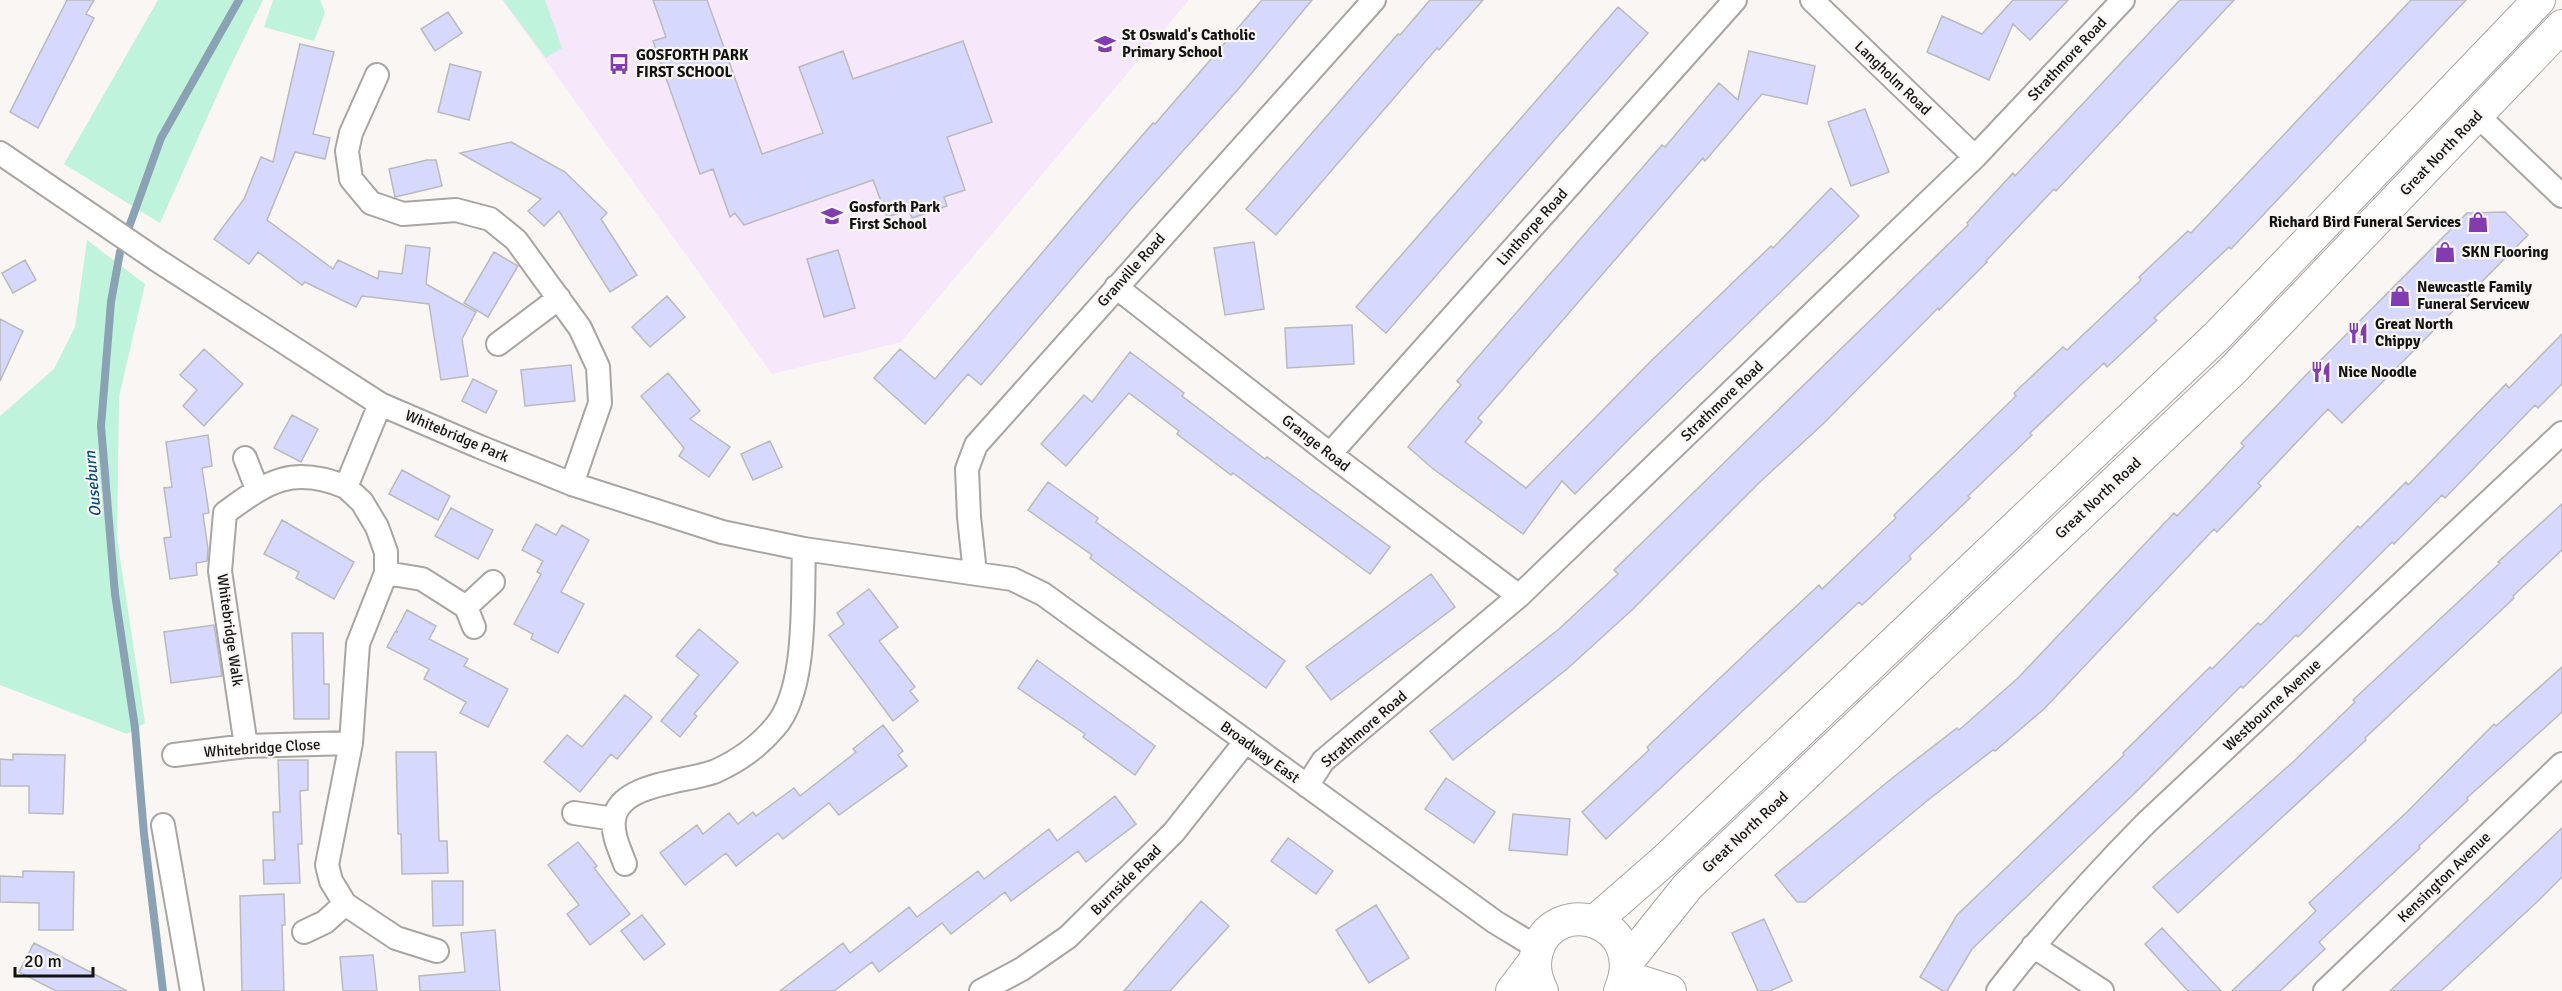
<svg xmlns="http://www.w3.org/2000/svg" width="2562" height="991" viewBox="0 0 2562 991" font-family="Signika,sans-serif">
<rect width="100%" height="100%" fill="#f9f6f4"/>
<path fill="#f6e7fa" d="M502 0H1189L901 342 772 374Z"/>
<path fill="#c0f3db" d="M158 0H263L228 71 160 223 64 164Z
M273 0H320L325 13 314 41 264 27Z
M503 0H545L562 48 546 58Z
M87 240 145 284 119 397 117 538 145 723 127 734 0 685V416L54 369 75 327Z"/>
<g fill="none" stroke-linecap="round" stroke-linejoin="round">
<path stroke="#8aa2b3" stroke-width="8" d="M163 991 144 834 135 728 115 594 101 426 111 302 120 252 161 138 239 0"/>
</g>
<path fill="#d7d8fd" stroke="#bababd" stroke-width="1.5" d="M67 0H94L86 14 94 18 38 128 10 112Z
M653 0H707L762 154 823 133 799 67 843 51 853 79 963 41 992 122 947 137 965 190 944 197 947 206 912 218 909 210 887 217 873 180 744 225 735 213 730 217 713 169 700 174 653 41 666 37Z
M1262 0H1312L1241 86 1131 209 981 385 968 374 925 424 874 378 900 349 935 379 1109 174 1153 123 1155 124Z
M1430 0H1483L1439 50 1437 48 1276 235 1246 209 1398 34 1400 35Z
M2013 0H2068L2030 40 2013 24 1989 80 1927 52 1942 16 1982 34Z
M2180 0H2234L2056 191 2054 189 1986 261 1987 262 1939 310 1938 308 1824 423 1760 482 1633 609 1567 669 1453 760 1430 731 1559 629 1618 574 1614 570 1968 225 1967 223 2013 173 2015 176Z
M2411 0H2466L2231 249 2229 247 2154 318 2157 320 2107 367 2104 363 2030 433 2032 435 1968 496 1970 498 1909 556 1911 559 1862 605 1859 602 1606 839 1582 812 1649 750 1647 747 1760 640 1819 585 1822 589 1896 518 1894 515 2016 396 2014 393 2063 347 2067 350 2141 280 2139 277 2188 231 2191 233Z
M1618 7 1648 33 1386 333 1356 307Z
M448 12 462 33 435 51 421 29Z
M300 44 334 52 313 134 330 138 325 159 295 152 267 220 333 269 338 260 378 279 379 271 402 274 406 245 430 248 426 284 476 312 462 339 468 376 441 380 429 304 362 296 356 307 305 282 302 285 258 252 249 264 214 239 244 199 261 157 273 162Z
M1749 51 1815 66 1807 104 1762 94 1705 161 1703 158 1478 418 1482 422 1465 442 1526 488 1651 361 1771 246 1773 248 1831 188 1859 216 1632 436 1575 494 1562 481 1523 534 1432 468 1408 447 1461 385 1457 381 1662 145 1665 147 1719 83 1738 100Z
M450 64 481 72 469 120 438 112Z
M1865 109 1889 172 1851 186 1828 122Z
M511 142 565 172 607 213 601 219 637 275 610 292 559 211 544 226 528 211 541 199 460 153Z
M427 160H436L442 186 395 197 389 169Z
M2505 212 2528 235 2342 423 2328 409 2258 483 2261 486 2217 532 2214 529 2044 709 1995 751 1993 750 1928 800 1805 902H1797L1775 875 1891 779 1957 728 1959 730 2018 678 2174 513 2177 516 2208 484 2244 446 2241 443 2305 376 2467 213Z
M1254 242 1264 309 1225 315 1214 248Z
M838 250 855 308 824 317 807 259Z
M494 252 518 266 488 317 464 303Z
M25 260 36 280 13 293 2 273Z
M667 296 685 317 650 347 632 327Z
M0 319 23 331 0 381Z
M1352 325 1354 364 1287 368 1285 328Z
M2562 334V384L2538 408 2535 405 2445 498 2442 495 2394 544 2392 542 2298 637 2296 635 2243 688 2241 686 2139 789 1972 949 1947 991H1943L1920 977 1957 915 2124 755 2123 753 2210 667 2212 669 2258 623 2261 625 2358 526 2360 528 2406 482 2408 485 2506 384 2509 388Z
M204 349 243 384 204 426 183 406 197 390 180 375Z
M1130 352 1184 393 1182 396 1265 459 1267 457 1390 547 1370 574 1233 473 1231 475 1177 434 1179 431 1129 393 1066 466 1041 444 1084 395 1092 402Z
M571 365 575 401 525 406 521 370Z
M668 373 700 411 690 419 730 447 709 477 679 456 684 448 641 396Z
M473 379 497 391 486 413 462 401Z
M292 415 318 429 301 462 274 448Z
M208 435 212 466 202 468 209 513 203 514 208 549 207 561 196 563 197 575 170 579 164 538 171 537 164 488 172 487 166 442Z
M770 441 782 467 753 480 741 454Z
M402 470 450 496 438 520 389 494Z
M1048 482 1098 518 1096 522 1285 661 1266 688 1090 558 1092 555 1028 510Z
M2562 504V550L2513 596 2514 598 2495 616 2365 738 2366 740 2178 913 2153 887 2294 761 2355 702 2353 700 2500 563 2498 562Z
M451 508 493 530 478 559 435 536Z
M282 520 354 562 334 599 296 578 299 572 264 554Z
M536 524 556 535 562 525 589 540 561 592 584 604 558 653 531 639 533 634 514 624 541 574 537 572 543 561 522 550Z
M1431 574 1455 607 1331 700 1306 667Z
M869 589 898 627 879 641 915 687 910 691 918 701 893 721 829 635 844 624 837 613Z
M407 610 436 626 429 639 468 659 464 666 508 689 488 727 460 713 466 702 424 679 429 669 387 647 395 632H398L396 631Z
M214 625 222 676 171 683 164 632Z
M699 629 738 662 694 714 697 716 680 737 661 721 699 675 676 656Z
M292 633H323L324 684H329V719H294Z
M1037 660 1155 746 1135 775 1083 737 1085 734 1018 688Z
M2562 667V712L2467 798 2468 800 2419 846 2420 848 2319 942 2325 949 2280 991H2232L2316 911 2309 903 2407 812 2494 724 2496 726Z
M625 695 652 717 617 759 611 754 580 792 544 762 567 735 582 747Z
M883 725 903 751 898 755 907 766 839 815 829 803 783 839 778 833 736 866 726 853 685 885 660 853 697 825 703 834 729 813 738 824 753 812 756 816 794 788 800 796 856 752 853 749Z
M396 752H436L439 841H447L448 873 402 874 401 834H398Z
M13 754 65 755 63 814 29 813V786H0V759L13 760Z
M278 760H308V790L300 791 302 844H298L300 883 264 884 263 860H275L273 812H280Z
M1446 778 1495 812 1474 843 1425 809Z
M1115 796 1136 824 1086 862 1078 851 1011 901 1005 892 951 934 942 923 879 972 872 962 834 991H780L843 943 850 953 909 907 917 917 978 871 984 879 1049 829 1057 841Z
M1513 814 1570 819 1567 855 1509 850Z
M2562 828V877L2538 901 2441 991H2390Z
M1288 838 1333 871 1316 894 1271 861Z
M578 842 597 866 594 868 630 914 590 945 567 914 579 905 548 865Z
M23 871 74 872 73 930H39V903L0 902V876L23 877Z
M432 881H463V925L433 926Z
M284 894 285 925H282L284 991H242L240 896Z
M1201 901 1229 926 1170 991H1124Z
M1376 905 1409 958 1369 983 1336 930Z
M642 915 665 944 644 960 621 931Z
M1764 919 1792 981 1770 991H1758L1732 933Z
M2162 928 2221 991H2188L2145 944Z
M495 930 500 991H420L419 976 465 972 461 933Z
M34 943 127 991H56L19 972Z
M373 955 377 991H343L340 957Z"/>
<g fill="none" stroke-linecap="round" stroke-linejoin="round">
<defs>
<path id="street" d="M1812 0 1975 157
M377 75 351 133 347 151 351 179 371 203 403 214 456 210 490 219 516 240 580 328 598 367 600 403 572 484
M2477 115 2562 196
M0 153 157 260 380 404 480 447 572 484 722 532 804 549 1012 579 1043 594 1495 922 1538 948
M1116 287 1330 454 1519 596
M498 344 559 298
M380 404 346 487 362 502 377 527 386 552V573L358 644 351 743 327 865 331 881 345 904 396 938 437 951
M1330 454 1735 0
M245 458 257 489
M386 573 422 579 466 607 493 582
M975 573 969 517 967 469 976 445 1374 0
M466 607 474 627
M246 746 220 571 225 513C268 481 293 465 346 487
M174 755 246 746 351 743
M1307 786 1323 761 1519 596 1975 157 2123 0
M574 813 614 819
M163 825 192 991
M625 864C620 850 612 835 614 820 618 782 690 782 716 771 738 761 760 745 775 727 808 689 802 599 804 549
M304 932 325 922 345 904
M2033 946 2102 991
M981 991 1022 969 1068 937 1174 832 1246 741
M1998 991C2044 931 2093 877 2146 823L2562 433
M2325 991 2562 764"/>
<path id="secondary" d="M1595 921 1665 860 2218 335 2539 0
M1627 962 1688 886 2232 371 2562 26
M1626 977 1670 991
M1512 991 1534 962
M1542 991C1535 978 1533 965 1537 951 1554 893 1650 920 1620 991"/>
</defs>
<use href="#street" stroke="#a8a5a3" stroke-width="26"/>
<use href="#secondary" stroke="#a8a5a3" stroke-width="34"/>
<use href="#street" stroke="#fff" stroke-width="22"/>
<use href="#secondary" stroke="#fff" stroke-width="32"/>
</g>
<defs>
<symbol id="school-bare" viewBox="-9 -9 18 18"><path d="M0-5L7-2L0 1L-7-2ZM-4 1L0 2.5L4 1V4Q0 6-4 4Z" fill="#823caf" stroke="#f9f6f4" stroke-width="2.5" paint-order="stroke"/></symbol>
<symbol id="bus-bare" viewBox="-9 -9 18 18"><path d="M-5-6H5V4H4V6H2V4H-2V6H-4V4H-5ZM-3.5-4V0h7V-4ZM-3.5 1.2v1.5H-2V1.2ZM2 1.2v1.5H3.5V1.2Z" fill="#823caf" stroke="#f9f6f4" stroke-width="2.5" paint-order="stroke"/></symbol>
<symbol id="shop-bare" viewBox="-9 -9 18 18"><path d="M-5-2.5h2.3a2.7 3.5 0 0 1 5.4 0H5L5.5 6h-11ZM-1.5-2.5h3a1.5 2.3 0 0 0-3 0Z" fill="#823caf" stroke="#f9f6f4" stroke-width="2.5" paint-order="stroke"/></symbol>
<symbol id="restaurant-bare" viewBox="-9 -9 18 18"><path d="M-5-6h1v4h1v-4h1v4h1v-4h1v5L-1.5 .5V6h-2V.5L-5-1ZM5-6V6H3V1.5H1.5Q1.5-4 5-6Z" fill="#823caf" stroke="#f9f6f4" stroke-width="2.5" paint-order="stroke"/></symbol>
</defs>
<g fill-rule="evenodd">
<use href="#school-bare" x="1090" y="29" width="30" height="30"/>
<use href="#bus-bare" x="604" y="49" width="30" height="30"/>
<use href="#school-bare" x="817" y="201" width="30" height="30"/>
<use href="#shop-bare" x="2463" y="207" width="30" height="30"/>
<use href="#shop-bare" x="2430" y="237" width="30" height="30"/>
<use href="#shop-bare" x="2385" y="281" width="30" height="30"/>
<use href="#restaurant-bare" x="2343" y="318" width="30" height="30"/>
<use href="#restaurant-bare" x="2306" y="357" width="30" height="30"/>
</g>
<g text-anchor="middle" stroke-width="4.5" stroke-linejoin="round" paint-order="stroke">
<g font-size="15" font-weight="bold" fill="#121211" stroke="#f9f6f4" text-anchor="start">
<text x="1122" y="40">St Oswald's Catholic<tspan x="1122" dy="17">Primary School</tspan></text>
<text x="636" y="60">GOSFORTH PARK<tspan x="636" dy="17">FIRST SCHOOL</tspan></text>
<text x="849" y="212">Gosforth Park<tspan x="849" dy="17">First School</tspan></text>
<text x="2461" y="227" text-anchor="end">Richard Bird Funeral Services</text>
<text x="2462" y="257">SKN Flooring</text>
<text x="2417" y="292">Newcastle Family<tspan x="2417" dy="17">Funeral Servicew</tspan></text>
<text x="2375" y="329">Great North<tspan x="2375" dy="17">Chippy</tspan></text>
<text x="2338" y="377">Nice Noodle</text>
</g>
<g font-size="15" fill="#121211" stroke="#f9f6f4">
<text transform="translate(2067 59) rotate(-47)" y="5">Strathmore Road</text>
<text transform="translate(1893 78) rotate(44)" y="5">Langholm Road</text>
<text transform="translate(2441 153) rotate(-46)" y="5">Great North Road</text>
<text transform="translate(1532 227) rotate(-48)" y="5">Linthorpe Road</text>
<text transform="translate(1131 270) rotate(-48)" y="5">Granville Road</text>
<text transform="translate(1722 401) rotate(-44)" y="5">Strathmore Road</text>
<text transform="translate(457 436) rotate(23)" y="5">Whitebridge Park</text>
<text transform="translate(1316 443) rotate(38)" y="5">Grange Road</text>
<text transform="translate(2098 498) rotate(-43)" y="5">Great North Road</text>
<text transform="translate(230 630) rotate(82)" y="5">Whitebridge Walk</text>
<text transform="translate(2272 705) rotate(-43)" y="5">Westbourne Avenue</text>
<text transform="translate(1364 729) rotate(-41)" y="5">Strathmore Road</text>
<text transform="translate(262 748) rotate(-4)" y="5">Whitebridge Close</text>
<text transform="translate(1260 752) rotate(36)" y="5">Broadway East</text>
<text transform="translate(1745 832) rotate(-43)" y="5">Great North Road</text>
<text transform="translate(2444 877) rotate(-44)" y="5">Kensington Avenue</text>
<text transform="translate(1126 880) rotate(-45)" y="5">Burnside Road</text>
</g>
<g font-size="16" font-style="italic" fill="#064c74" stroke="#f9f6f4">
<text transform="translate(92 484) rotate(-95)" y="6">Ouseburn</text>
</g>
</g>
<path d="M15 967v9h78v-9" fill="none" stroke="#121211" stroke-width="3"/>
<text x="24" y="967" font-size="18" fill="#121211" stroke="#f9f6f4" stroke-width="4.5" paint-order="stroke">20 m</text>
</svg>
